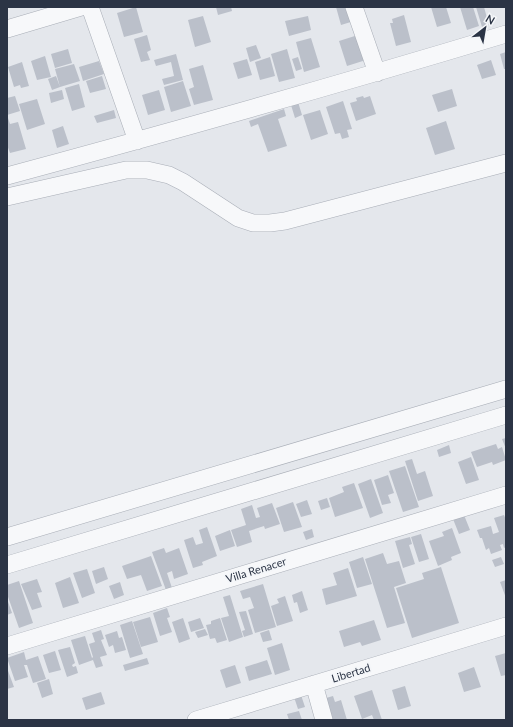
<svg xmlns="http://www.w3.org/2000/svg" width="513" height="727" viewBox="0 0 513 727" font-family="Lato,sans-serif">
<rect width="100%" height="100%" fill="#e4e7ec"/>
<path fill="#bbc0ca" d="M136 7 143 32 124 37 117 13Z
M216 7H231L232 11 218 15Z
M336 7H350L354 21 341 25Z
M431 7H446L451 23 437 27Z
M460 7H473L479 26 467 30Z
M476 7H484L489 25 482 27Z
M404 15 411 42 396 46 390 23H393L392 19Z
M203 16 211 42 195 47 188 20Z
M308 16 311 30 289 36 285 21Z
M147 35 151 50 147 52 150 60 141 62 134 39Z
M358 35 366 60 347 66 339 41Z
M311 38 320 67 304 72 296 42Z
M256 45 261 58 250 62 246 48Z
M68 49 72 63 55 68 51 54Z
M287 49 295 78 279 82 271 54Z
M506 52V69H504L500 54Z
M176 54 183 80 164 85 162 79 174 76 171 62 156 66 154 60Z
M45 56 51 77 37 80 31 61Z
M270 57 275 76 260 80 255 62Z
M298 57 302 69 296 71 292 59Z
M247 59 252 75 238 79 233 63Z
M491 60 496 75 482 79 477 65Z
M99 61 104 74 83 81 79 67Z
M22 62 29 86 21 88 20 85 14 87 8 67Z
M74 64 80 81 60 87 55 69Z
M203 65 213 100 194 105 189 89 194 87 189 69Z
M56 76 60 87 52 90 48 79Z
M102 76 106 89 90 93 86 81Z
M183 81 191 106 171 112 164 87Z
M79 84 85 107 72 111 65 88Z
M452 89 457 106 438 112 432 95Z
M62 90 64 99 51 103 49 93Z
M159 90 165 110 148 115 142 95Z
M15 96 20 111 7 115V98Z
M363 96 364 98 370 96 376 114 356 121 350 103 357 101 356 98Z
M37 99 45 124 27 130 19 104Z
M343 101 352 129 347 130 349 137 342 139 340 133 335 134 326 107Z
M298 102 302 115 295 118 291 105Z
M284 109 286 116 278 119 287 146 268 152 258 124 251 127 249 121Z
M114 110 116 118 97 123 94 116Z
M320 110 328 134 311 140 303 115Z
M7 115 10 124 18 122 26 149 10 153 7 145Z
M446 121 455 149 435 155 426 128Z
M63 126 69 144 57 148 52 130Z
M506 438V449L502 439Z
M496 444 498 449 502 447 506 460 493 465 492 462 477 467 471 452Z
M449 445 451 453 439 457 437 450Z
M471 457 479 480 466 484 458 462Z
M412 459 417 474 425 471 433 496 418 501 405 461Z
M405 466 419 507 403 512 389 471Z
M388 475 394 493 388 495 391 503 382 505 374 480Z
M371 479 383 513 370 518 358 484Z
M354 483 363 508 335 517 329 498 344 492 342 487Z
M327 498 330 507 321 510 318 501Z
M307 500 312 514 301 517 296 504Z
M293 502 302 527 284 532 276 508Z
M272 503 280 524 265 529 264 526 249 531 252 542 237 547 231 530 246 525 241 509 252 505 256 518 260 517 257 508Z
M464 515 470 530 459 534 453 519Z
M504 515 506 520V547L504 548 503 544 500 545 502 550 491 554 489 548 486 550 482 538H480L477 530 491 526 493 534 499 532 494 518Z
M207 527 217 556 202 562 203 565 193 568 184 540 193 537 196 545 203 543 199 530Z
M452 528 461 553 451 557 452 560 438 566 429 541 444 536 442 532Z
M312 529 314 537 306 540 303 532Z
M230 530 235 546 220 551 215 536Z
M421 534 429 559 419 562 411 537Z
M410 537 412 544 409 545 415 564 403 568 395 541Z
M164 548 166 553 179 548 188 574 174 579 172 571 167 573 172 588 166 590 152 552Z
M383 553 387 564 399 561 406 583 394 587 405 623 387 628 365 559Z
M151 556 162 586 147 591 141 575 127 579 122 566Z
M363 557 372 584 357 588 349 562Z
M501 557 504 564 495 567 492 560Z
M104 567 108 579 96 584 92 571Z
M441 567 459 623 412 638 396 588 424 579 422 573Z
M348 568 357 596 326 605 322 589 337 585 333 573Z
M87 569 95 593 82 598 73 573Z
M70 577 79 603 63 608 55 583Z
M37 579 42 592 37 593 42 607 32 610 21 584Z
M506 580V598L500 582Z
M19 581 33 623 19 628 7 594V585Z
M120 582 124 595 114 599 109 586Z
M263 584 276 627 255 633 248 610 254 608 250 597 243 599 240 591Z
M302 591 308 610 300 613 297 602 294 603 292 595Z
M230 595 243 637 229 642 221 618 229 616 223 597Z
M285 596 293 621 277 626 271 606 279 603 277 599Z
M7 599 12 613 7 615Z
M167 608 170 617 167 618 172 632 160 636 153 613Z
M246 611 253 634 244 637 242 631 245 630 239 612Z
M150 617 158 642 141 647 133 622Z
M183 618 190 639 179 643 172 622Z
M200 618 204 628 191 632 188 622Z
M220 618 227 640 217 643 215 638 210 639 206 625 211 624V621Z
M374 620 381 640 362 646 360 642 344 647 339 631Z
M132 621 143 654 130 658 120 625Z
M205 629 208 635 198 638 195 632Z
M101 630 104 639 101 640 107 655 100 657 103 666 96 668 93 660 79 665 71 640 85 636 92 658 93 657 89 644 95 642 92 633Z
M269 630 272 640 263 642 260 633Z
M117 631 119 638 122 637 126 650 115 653 113 645 109 647 105 635Z
M282 643 290 670 275 675 267 648Z
M70 647 75 663 72 665 73 667 76 666 78 673 67 677 58 650Z
M55 651 61 670 49 673 43 655Z
M24 652 26 660 38 656 46 679 33 683 27 665H24L28 677 15 681 7 658Z
M506 653V675L501 676 495 656Z
M147 658 149 664 125 671 123 665Z
M267 660 272 674 249 681 245 667Z
M235 665 241 683 226 688 220 670Z
M474 667 481 687 464 692 458 673Z
M7 668 14 687 7 689Z
M49 679 53 694 42 698 37 683Z
M405 686 411 706 398 710 392 690Z
M372 690 382 720H374L372 715 362 719 354 696Z
M101 692 105 704 86 710 82 698Z
M301 695 305 707 298 709 294 697Z
M333 696 335 702 341 700 347 720H333L326 698Z
M299 711 302 720H289L287 714Z"/>
<g fill="none" stroke-linecap="round" stroke-linejoin="round">
<defs>
<path id="minor" d="M90 7 137 141
M354 7 377 73
M7 29 81 7
M7 176C174 131 340 84 506 34
M7 197 126 170H147L169 175 183 182 238 218 253 223H270L285 221 506 163
M7 537 506 389
M7 565 506 415
M7 646 506 495
M314 684 324 720
M196 720 506 626"/>
</defs>
<use href="#minor" stroke="#a9aeb7" stroke-width="18"/>
<use href="#minor" stroke="#f7f8fa" stroke-width="17"/>
</g>
<g text-anchor="middle" stroke-width="3.5" stroke-linejoin="round" paint-order="stroke">
<g font-size="11" fill="#2b3445" stroke="#f4f6f9">
<text transform="translate(256 570) rotate(-17)" y="4">Villa Renacer</text>
<text transform="translate(351 673) rotate(-17)" y="4">Libertad</text>
</g>
</g>
<rect width="513" height="727" fill="none" stroke="#2b3445" stroke-width="16"/>
<g transform="translate(485 28) rotate(31)" stroke="#f4f6f9" stroke-width="3" paint-order="stroke">
<path d="M0-3L7 15L0 10L-7 15Z" fill="#2b3445"/>
<text y="-6" font-size="11" font-weight="bold" text-anchor="middle" fill="#2b3445">N</text>
</g>
</svg>
